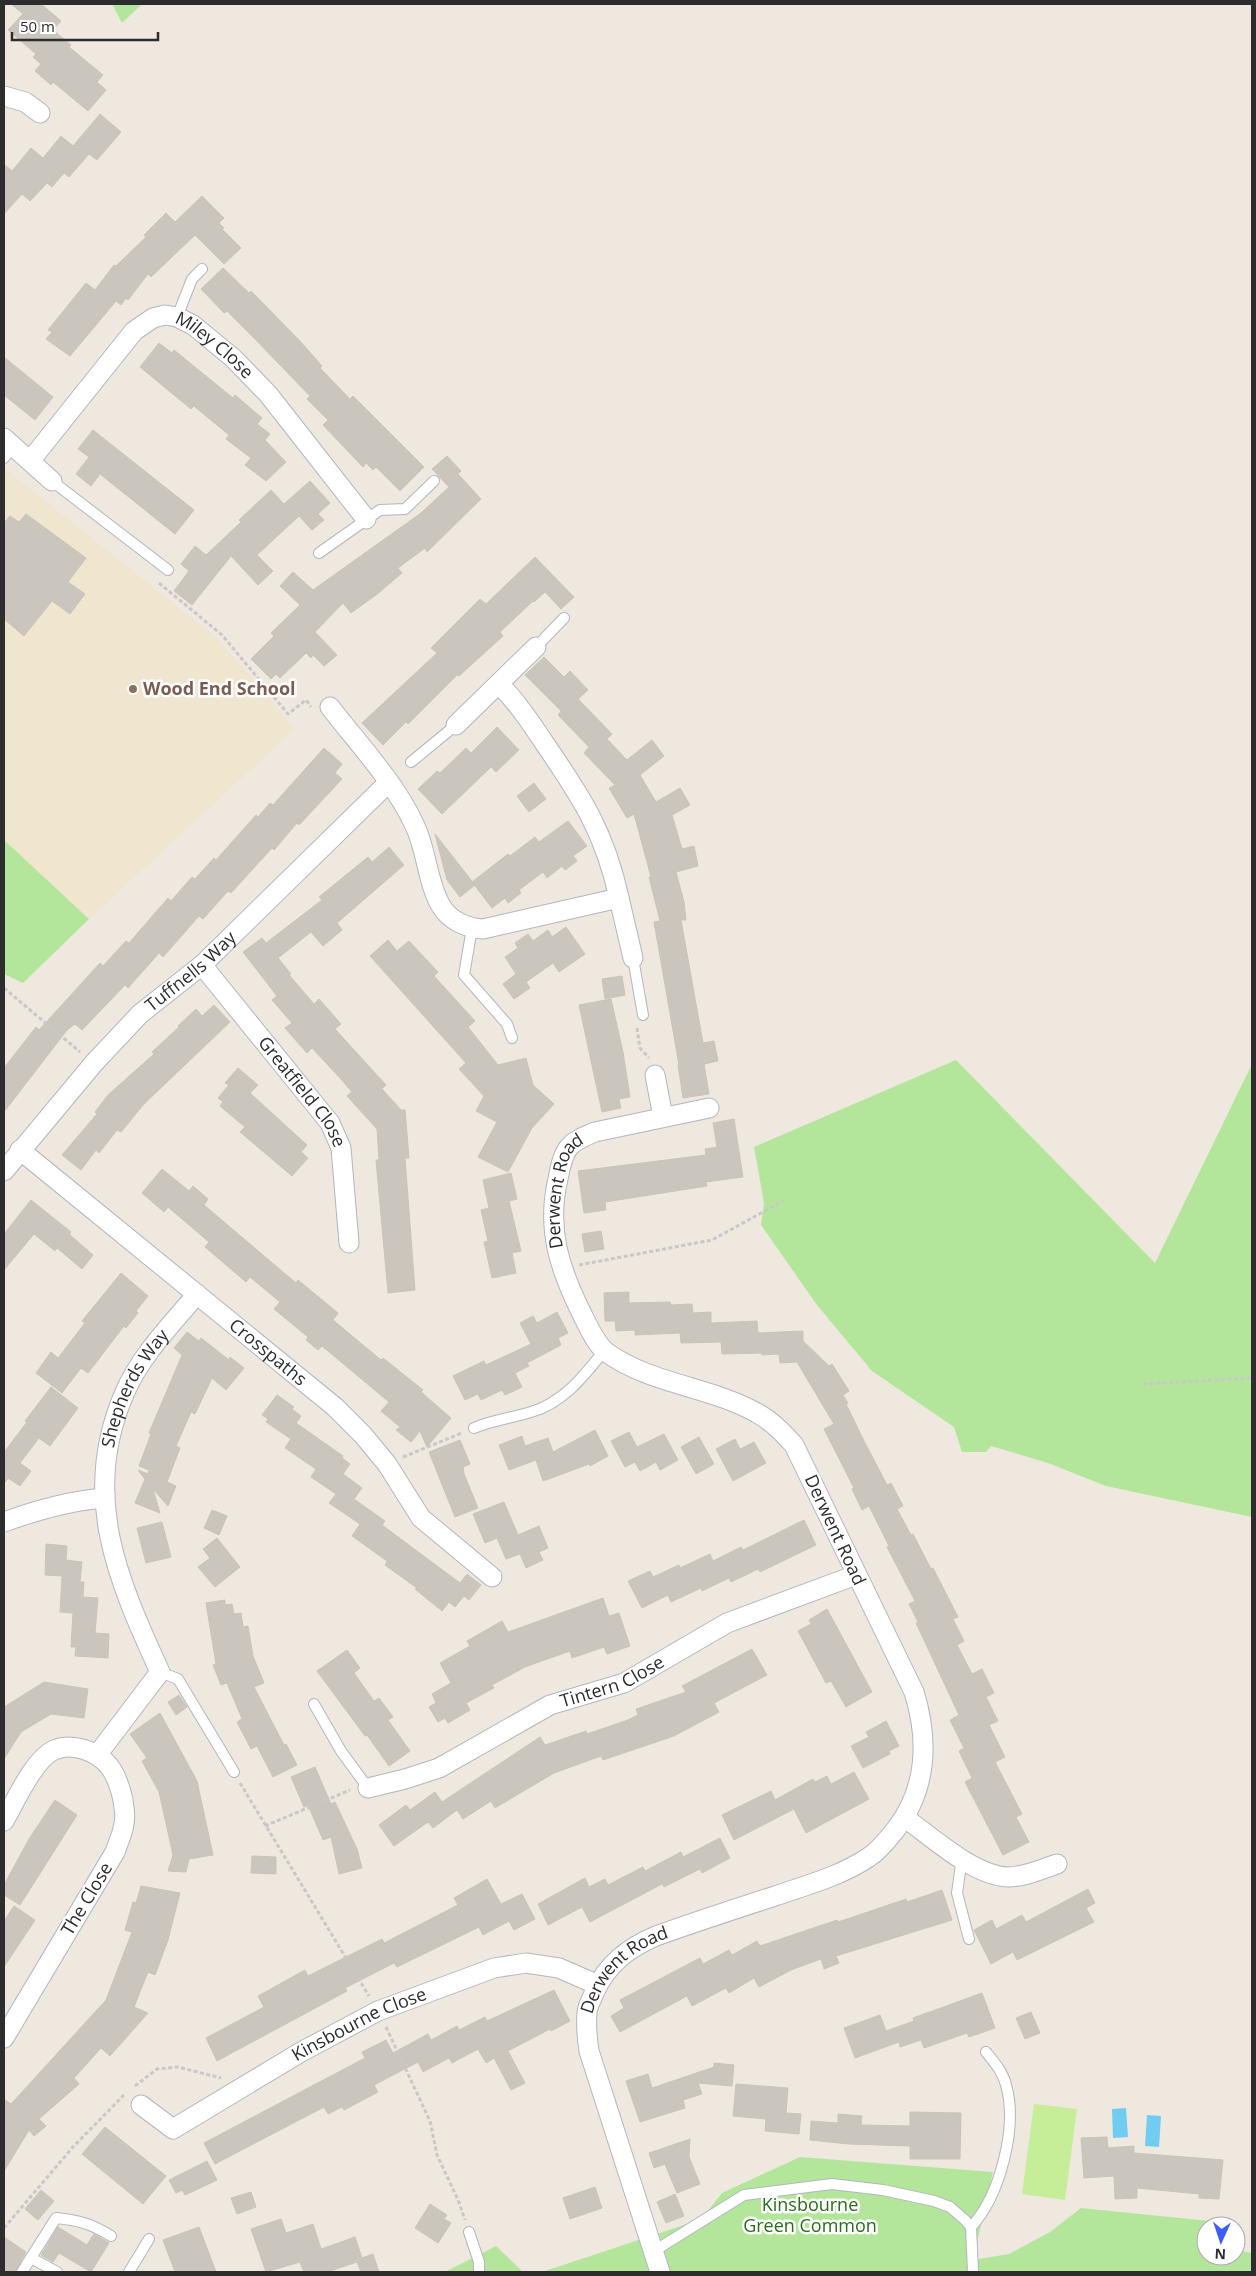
<svg xmlns="http://www.w3.org/2000/svg" width="1256" height="2276" viewBox="0 0 1256 2276" font-family="'Open Sans',sans-serif">
<rect width="100%" height="100%" fill="#eee8df"/>
<path fill="#f0e6cf" d="M4 468 216 637 269 697 294 730 89 919 4 840Z"/>
<path fill="#b3e69b" d="M112 4H142L122 23Z
M4 840 89 919 23 983 4 974Z
M956 1060 1155 1263 1252 1064V1517L1106 1486 1048 1463 991 1446 986 1452H962L954 1427 872 1371 817 1305 761 1225 764 1203 754 1147Z
M800 2157 993 2172 973 2260 1009 2254 1050 2232 1081 2208 1229 2223V2226H1206V2256H1236V2245L1242 2251 1252 2253V2272H542L693 2222 707 2212 722 2193Z
M496 2246 523 2272H445Z"/>
<path fill="#c6ed97" d="M1034 2104 1077 2109 1065 2200 1022 2194Z"/>
<path fill="#71ccf2" d="M1126 2108 1128 2137 1113 2138 1112 2109Z
M1147 2115 1161 2116 1159 2147 1145 2146Z"/>
<path fill="#cac6be" stroke="#cac4b8" d="M11 4H41L61 21 53 30 71 45 69 47 103 75 97 82 106 90 88 111 53 82 51 85 35 71 41 64 33 57 36 54 8 30 23 14Z
M100 114 121 132 97 160 89 154 69 177 64 173 52 187 47 183 30 201 22 194 4 214V164L12 171 31 148 43 158 61 136 73 146Z
M202 196 224 218 219 223 224 228 222 229 241 248 224 264 195 235 151 277 148 274 128 300 126 298 121 305 116 301 70 356 46 339 52 332 48 330 86 283 95 290 114 265 116 266 146 237 144 235 166 213 175 222Z
M223 268 249 293 251 291 299 340 322 366 320 368 350 399 353 396 424 467 400 491 376 467 373 470 366 463 363 467 323 425 328 420 307 399 310 396 252 336 227 311 224 313 201 289Z
M159 343 172 353 174 350 233 398 235 395 262 418 257 424 270 434 265 440 286 462 266 481 245 465 251 458 226 439 229 435 194 406 191 409 140 367Z
M4 357 53 397 35 420 4 395Z
M93 430 194 510 175 534 100 474 91 486 76 474 89 457 78 449Z
M447 456 461 471 458 474 481 499 427 552 425 548 398 568 402 573 376 595 351 613 343 603 315 632 337 655 324 666 313 655 311 658 306 653 280 678 276 674 271 679 251 659 274 636 271 633 300 605 280 586 293 572 313 590 421 513 449 487 432 469Z
M310 481 330 503 318 514 324 520 312 530 299 516 257 555 273 571 258 585 231 556 192 605 174 591 189 571 181 564 195 546 206 555 241 522 239 520 271 490 284 504Z
M26 514 86 558 68 582 85 594 70 614 52 601 24 636 4 619V523L10 516 19 522Z
M535 557 574 597 561 609 545 592 534 602 533 601 500 632 503 636 459 676 457 675 408 724 406 722 383 745 362 723 437 653 431 648 480 599 486 604Z
M544 657 564 677 570 671 588 690 578 699 612 734 607 739 627 760 652 740 664 756 640 775 656 802 680 788 690 805 672 815 682 849 694 846 698 866 676 872 684 902 686 920H681L703 1043 714 1041 718 1061 704 1064 709 1094 683 1098 678 1065H679L654 922 660 921 649 877H651L634 814 627 818 609 788 615 785 584 753 589 747 558 715 561 711 525 675Z
M497 727 519 750 496 772 491 767 442 814 418 789 437 771 440 773 466 748 471 753Z
M324 748 342 764 335 773 342 779 299 825 297 823 274 850 272 848 231 893 228 891 203 919 199 916 163 957 159 953 128 988 125 985 82 1030 75 1024 67 1030 4 1112V1068L36 1027 39 1030 100 963 103 966 126 941 129 943 168 898 171 901 192 877 195 879 214 858 216 860 256 815 258 817 270 803 273 805Z
M534 783 546 799 529 812 517 796Z
M568 821 587 846 573 856 577 861 565 870 562 866 547 878 543 872 519 890 521 893 508 903 505 898 492 908 472 882 508 854 510 856 535 837 539 842Z
M435 834 475 885 460 897 447 880Z
M389 847 404 865 337 923 342 930 323 946 311 932 278 958 291 974 289 975 314 1004 319 999 341 1024 335 1029 386 1085 382 1089 401 1110H405L409 1158H405L415 1290 388 1293 376 1160H379L377 1129 347 1096 352 1092 340 1078 312 1048 307 1053 285 1028 292 1023 272 1000 277 996 243 952 262 938 266 943 322 900 319 897 368 857 372 862Z
M566 927 585 954 559 972 553 963 526 982 530 988 514 999 503 984 516 974 505 957 518 948 515 943 528 934 533 941 548 930 552 937Z
M388 940 397 951 409 941 438 972 434 976 475 1021 468 1027 498 1065 526 1058 533 1085 554 1104 532 1128 508 1172 478 1157 497 1122 476 1111 484 1096 459 1069 466 1063 370 956Z
M622 976 625 995 605 999 602 979Z
M611 999 623 1052 630 1097 619 1099 621 1108 602 1112 579 1005Z
M214 1005 230 1022 144 1104 121 1132 117 1130 99 1153 96 1150 81 1170 62 1155 97 1114 95 1112 108 1095 154 1054 152 1052 179 1027 178 1026 196 1009 202 1016Z
M238 1068 258 1085 250 1093 307 1145 301 1152 308 1158 292 1176 240 1132 245 1127 220 1106 223 1102 218 1098 229 1085 225 1083Z
M734 1119 743 1177 706 1182 707 1186 605 1202 606 1210 584 1213 578 1171 706 1155 705 1149 717 1147 713 1123Z
M162 1169 189 1191 193 1186 208 1199 204 1205 296 1283 298 1280 338 1313 333 1320 381 1360 383 1358 423 1390 421 1392 451 1418 427 1447 420 1431 411 1442 396 1430 400 1427 381 1411 389 1402 322 1346 318 1350 306 1340 308 1337 274 1309 280 1302 250 1277 246 1282 205 1247 209 1242 168 1207 164 1212 142 1193Z
M511 1173 517 1199 509 1201 521 1251 512 1253 516 1273 492 1278 484 1242 488 1241 481 1210 489 1208 483 1180Z
M31 1200 71 1232 69 1234 93 1255 82 1269 57 1248 55 1251 34 1234 4 1270V1234Z
M601 1231 604 1249 585 1252 582 1234Z
M121 1273 148 1296 136 1311 138 1313 126 1328 124 1326 88 1373 81 1368 62 1393 36 1373 51 1352 58 1358 85 1323 82 1321Z
M629 1292V1303L670 1302 671 1305 692 1304 693 1313 711 1312V1323L757 1321 758 1333 803 1331V1341L829 1366 832 1364 849 1391 843 1395 848 1403 846 1404 864 1441 887 1485 891 1483 903 1506 897 1509 911 1535 913 1534 931 1569 933 1568 958 1617 953 1619 964 1641 957 1645 972 1674 982 1669 994 1693 986 1697 998 1721 989 1725 1005 1757 995 1762 1022 1814 1016 1817 1029 1842 1003 1855 965 1782 972 1778 959 1751 964 1748 950 1720 959 1715 916 1623 918 1622 909 1604 915 1601 887 1547 889 1546 869 1506 862 1510 852 1489 854 1488 824 1429 834 1424 797 1362 780 1363 779 1354 762 1355 761 1353 722 1354 721 1342 681 1343 680 1333 635 1335V1330L616 1331 615 1321H605L604 1293Z
M557 1312 568 1333 558 1338 561 1345 527 1363 529 1366 515 1373 522 1387 505 1395 502 1390 481 1400 478 1394 465 1400 453 1376 484 1361 486 1365 531 1344 520 1323 533 1316 537 1323Z
M187 1332 199 1341 201 1338 229 1360 230 1357 244 1368 226 1390 212 1378 195 1414 191 1412 176 1446 180 1448 167 1482 176 1486 168 1506 153 1489 160 1513 135 1503 145 1479 138 1470 148 1474 149 1470 139 1466 151 1434 149 1433 182 1355 174 1348Z
M51 1387 78 1408 50 1446 39 1438 20 1463 31 1471 20 1486 8 1478 4 1484V1450L5 1451 27 1422 25 1421Z
M277 1395 294 1407 292 1409 301 1416 296 1423 343 1456 342 1458 350 1464 343 1474 362 1488 354 1499 385 1521 382 1525 460 1583 467 1574 481 1585 469 1600 464 1596 455 1607 449 1602 442 1611 415 1589 417 1588 385 1565 387 1561 352 1536 360 1524 329 1503 336 1494 311 1477 316 1469 285 1448 291 1439 266 1422 268 1419 262 1415Z
M595 1430 608 1456 590 1466 589 1464 543 1481 536 1460 509 1470 499 1445 522 1436 525 1446 548 1438 553 1452Z
M629 1432 637 1447 664 1434 678 1460 660 1470 656 1462 640 1471 635 1462 625 1467 611 1441Z
M699 1437 714 1464 696 1474 681 1447Z
M735 1439 740 1449 754 1442 766 1463 733 1481 716 1449Z
M460 1440 470 1464 463 1467 464 1474 478 1508 455 1517 429 1452Z
M504 1502 518 1535 539 1526 548 1548 539 1552 543 1560 526 1568 520 1554 506 1559 497 1538 485 1543 473 1514Z
M212 1510 227 1516 219 1535 204 1528Z
M804 1520 816 1545 760 1572 758 1569 731 1582 729 1578 702 1591 701 1588 671 1602 668 1595 642 1608 628 1581 650 1571 653 1577 679 1565 680 1568 710 1554 713 1561 741 1547 743 1550Z
M162 1522 171 1557 146 1563 137 1528Z
M217 1538 240 1567 215 1587 198 1567 210 1558 203 1549Z
M46 1544 67 1546 66 1560 82 1562 80 1582H84L83 1597 98 1598 95 1633 109 1634 108 1658 75 1656 76 1647H71L73 1613 60 1612 62 1576 45 1575Z
M603 1598 609 1616 619 1613 630 1646 607 1654 604 1647 572 1658 570 1651 525 1667 492 1685 494 1688 466 1703 470 1710 448 1723 445 1718 438 1722 429 1707 436 1703 432 1694 451 1683 440 1663 470 1646 467 1641 502 1621 508 1632Z
M225 1600V1605L232 1604 234 1614 241 1613 243 1627 248 1626 253 1656 264 1683 254 1687 284 1745 286 1744 297 1765 273 1777 257 1746 251 1749 237 1722 242 1719 227 1683 221 1685 213 1665 216 1664 206 1603Z
M827 1609 872 1692 846 1707 831 1681 826 1683 798 1631 811 1624 809 1620Z
M752 1649 767 1675 714 1703 719 1712 674 1736 603 1760 601 1756 554 1773 495 1808 491 1801 463 1819 457 1810 433 1828 428 1822 394 1846 379 1825 406 1805 410 1810 435 1792 442 1802 540 1737 545 1745 586 1731 587 1734 628 1720 638 1715 636 1709 686 1692 682 1686Z
M347 1650 360 1668 354 1673 374 1701 379 1698 393 1717 388 1720 410 1751 389 1766 367 1735 365 1736 317 1671Z
M44 1682 88 1689 84 1718 51 1714 21 1732 4 1759V1707Z
M179 1695 187 1707 176 1715 168 1702Z
M160 1713 197 1781 213 1855 189 1859 186 1872 168 1871 173 1855 159 1792 142 1761 147 1758 130 1734Z
M886 1721 899 1746 889 1751 890 1754 863 1768 851 1746 869 1737 866 1732Z
M315 1767 331 1804 335 1802 357 1849 362 1868 339 1874 331 1837 323 1840 308 1805 304 1807 291 1777Z
M854 1772 869 1799 806 1833 794 1809 734 1840 722 1815 771 1791 775 1800 813 1779 815 1782 827 1776 831 1784Z
M55 1800 77 1815 20 1905 4 1895V1885L29 1839Z
M720 1838 730 1858 702 1873 700 1869 664 1887 662 1884 590 1922 582 1907 548 1925 538 1904 585 1878 589 1887 605 1879 608 1885 643 1867 645 1871 681 1852 683 1857Z
M252 1856 276 1857V1874L251 1873Z
M487 1879 501 1904 522 1894 535 1919 514 1930 509 1921 483 1935 479 1927 397 1967 394 1963 345 1988 347 1991 217 2061 206 2038 264 2007 258 1996 305 1970 308 1976 382 1939 384 1943 458 1905 454 1898Z
M141 1886 180 1893 168 1940 155 1975 148 1972 134 2007 148 2013 110 2056 101 2048 74 2078 79 2084 39 2119 46 2126 34 2136 29 2130 4 2171V2099L11 2104 106 2000 132 1932 125 1930 133 1902 136 1903Z
M1088 1889 1095 1903 1086 1908 1094 1922 1017 1960 1013 1952 991 1964 974 1930 992 1920 996 1929 1022 1915 1026 1922Z
M942 1890 952 1920 836 1956 839 1963 824 1969 821 1959 791 1970 759 1987 754 1978 729 1993 726 1988 692 2006 687 1996 620 2032 611 2016 624 2008 620 2000 700 1958 703 1964 729 1950 732 1955 757 1941 760 1946 837 1920 838 1922 906 1899 907 1902Z
M14 1906 35 1920 4 1967V1921Z
M554 1990 570 2021 551 2031 550 2029 508 2051 525 2083 511 2090 494 2058 486 2063 478 2049 452 2063 449 2058 423 2072 418 2062 374 2085 378 2092 344 2110 342 2107 328 2114 324 2107 215 2164 204 2143 365 2058 362 2052 386 2040 393 2053 428 2034 431 2040 457 2026 459 2030 485 2017 487 2021Z
M982 1993 995 2028 969 2037 967 2033 924 2048 921 2040 900 2047 899 2042 855 2058 844 2028 880 2015 886 2031 914 2021 913 2018Z
M1031 2012 1040 2033 1025 2039 1016 2018Z
M714 2063 734 2065 732 2086 698 2083 702 2094 683 2100 685 2108 640 2122 626 2081 648 2074 652 2088 714 2067Z
M736 2084 788 2088 786 2113 801 2114 799 2134 765 2131 766 2119 733 2116Z
M910 2112 961 2113 960 2159H910V2146L849 2144 810 2140 811 2121 838 2123V2114L862 2116 861 2125 910 2126Z
M105 2127 166 2176 143 2204 82 2154Z
M1107 2137 1108 2148 1134 2146V2153L1223 2160 1219 2199 1199 2198V2194L1137 2188V2198L1115 2199 1114 2176 1084 2178 1081 2138Z
M690 2139 689 2157 700 2184 677 2193 665 2164 654 2168 649 2153Z
M207 2161 217 2180 185 2195 182 2190 176 2193 169 2180Z
M595 2187 602 2208 570 2219 563 2198Z
M41 2190 54 2201 38 2220 25 2209Z
M251 2192 256 2207 237 2214 231 2198Z
M675 2194 684 2216 666 2223 657 2202Z
M430 2204 447 2215 444 2219 451 2223 438 2243 415 2228Z
M281 2219 286 2233 313 2224 321 2249 355 2237 362 2258 373 2254 379 2272H361L357 2262 327 2272H304L300 2262 266 2272 251 2229Z
M58 2227 87 2245 94 2234 109 2243 91 2272 59 2253 53 2262 41 2255Z
M199 2227 216 2272H175L163 2240Z
M4 2237 26 2252 15 2272H4Z"/>
<g fill="none" stroke-linecap="round" stroke-linejoin="round">
<defs>
<path id="lane" d="M177 317 192 279 202 269
M4 458 13 446
M52 481 168 570
M319 553 380 510 405 509 434 481
M536 647 564 618
M411 762 456 725
M472 928 464 975 507 1024 512 1038
M633 958 643 1015
M474 1428C493 1420 512 1418 531 1412 563 1403 584 1376 604 1351
M160 1672 178 1679 234 1772
M314 1704 341 1751 368 1788
M962 1858 957 1893 969 1939
M971 2227C1000 2196 1018 2127 1006 2085 1003 2072 994 2062 986 2052
M469 2232 479 2262V2272
M654 2251 744 2195 832 2184 883 2190 934 2201 950 2207 965 2220 971 2227 973 2272
M31 2258 57 2272
M22 2272 56 2218C78 2220 92 2224 111 2236
M129 2272 149 2239"/>
<g id="street">
<path d="M4 96 25 102 40 113"/>
<path d="M4 438 52 481"/>
<path id="s1" d="M30 461 134 331 153 318 165 315 177 317 193 325 233 358 268 394 366 519"/>
<path d="M330 707C359 745 395 782 415 826 427 851 427 882 441 906 450 921 467 928 483 929L619 898C605 833 582 798 545 744 531 723 517 702 499 684"/>
<path d="M456 725 536 647"/>
<path d="M619 898 633 958"/>
<path id="s2" d="M202 965 330 1123 341 1148 349 1243"/>
<path d="M655 1075 663 1117"/>
<path id="s3" d="M20 1150 335 1407 363 1435 387 1464 421 1518 492 1577"/>
<path id="s4" d="M4 1171 94 1063 140 1014 202 965 389 782"/>
<path d="M4 1522C37 1510 68 1501 104 1498"/>
<path id="s5" d="M97 1755 160 1672C117 1578 80 1494 125 1392 141 1355 172 1324 197 1294"/>
<path id="s6" d="M368 1788 405 1779 439 1768 550 1705 624 1683 727 1623 856 1575"/>
<path d="M905 1818C932 1837 974 1876 1008 1877 1025 1877 1042 1869 1057 1864"/>
<path d="M4 1821C15 1802 34 1759 54 1750 72 1742 97 1751 109 1766 117 1776 123 1795 124 1808 127 1824 120 1838 115 1852L4 2038"/>
<path id="s7" d="M141 2105 173 2129 301 2052 378 2011 494 1968 526 1963 559 1968 598 1985"/>
<path id="s8" d="M660 2272 589 2051C587 2038 586 2025 587 2012 588 2005 592 1999 594 1993 607 1964 628 1948 656 1936 695 1922 735 1909 775 1896 807 1885 841 1876 869 1857 880 1850 888 1839 896 1829 927 1789 929 1740 914 1692L794 1445C783 1433 772 1421 757 1413 709 1386 652 1385 606 1352 596 1344 588 1326 582 1314 560 1270 546 1229 558 1179 560 1168 562 1156 569 1147 576 1139 586 1136 595 1132L709 1108"/>
</g>
</defs>
<use href="#lane" stroke="#b3b5c0" stroke-width="12"/>
<use href="#street" stroke="#b3b5c0" stroke-width="21"/>
<path stroke="#c8c8c8" stroke-width="3" stroke-dasharray="4 2.5" stroke-linecap="butt" d="M159 583 222 635 288 714 306 700 311 707
M4 988 80 1052
M637 1028 640 1048 649 1058
M579 1265 712 1240 783 1201
M1143 1384 1252 1378
M403 1457 462 1433
M240 1783 369 1996
M265 1826 350 1790
M386 2027 430 2121 437 2155 458 2200 465 2220
M135 2086 157 2069 178 2067 221 2078
M4 2228 73 2147 124 2095"/>
<use href="#lane" stroke="#fff" stroke-width="10"/>
<use href="#street" stroke="#fff" stroke-width="19"/>
</g>
<circle fill="#8d6e63" stroke="#fff" stroke-width="2" cx="133" cy="689" r="5"/>
<g text-anchor="middle" stroke-width="5" stroke-linejoin="round" paint-order="stroke">
<g font-size="18" fill="#2d2d2d" stroke="#fff">
<text dy="6" stroke="none"><textPath href="#s1" startOffset="261">Miley Close</textPath></text>
<text dy="6" stroke="none"><textPath href="#s4" startOffset="274">Tuffnells Way</textPath></text>
<text dy="6" stroke="none"><textPath href="#s2" startOffset="162">Greatfield Close</textPath></text>
<text dy="6" stroke="none"><textPath href="#s8" startOffset="1451">Derwent Road</textPath></text>
<text dy="6" stroke="none"><textPath href="#s3" startOffset="320">Crosspaths</textPath></text>
<text dy="6" stroke="none"><textPath href="#s5" startOffset="404">Shepherds Way</textPath></text>
<text transform="translate(835 1530) rotate(65)" y="6">Derwent Road</text>
<text dy="6" stroke="none"><textPath href="#s6" startOffset="268">Tintern Close</textPath></text>
<text transform="translate(87 1899) rotate(-59)" y="6">The Close</text>
<text dy="6" stroke="none"><textPath href="#s8" startOffset="330">Derwent Road</textPath></text>
<text dy="6" stroke="none"><textPath href="#s7" startOffset="254">Kinsbourne Close</textPath></text>
</g>
<g font-size="18" font-weight="bold" fill="#785e54" stroke="#fff" text-anchor="start">
<text x="143" y="695">Wood End School</text>
</g>
<g font-size="18" fill="#296e19" stroke="#fff">
<text x="810" y="2211">Kinsbourne<tspan x="810" dy="21">Green Common</tspan></text>
</g>
</g>
<rect width="1256" height="2276" fill="none" stroke="#2d2d2d" stroke-width="10"/>
<g transform="translate(1221 2241) rotate(183)"><circle r="24" fill="#ffffff" stroke="#ababab"/>
<path d="M0-4L9 19L0 12L-9 19Z" fill="#3d5cfe"/>
<text y="-8" font-size="14" font-weight="bold" text-anchor="middle" fill="#2d2d2d">N</text>
</g>
<path d="M12 32v8h146v-8" fill="none" stroke="#2d2d2d" stroke-width="2.5"/>
<text x="20" y="32" font-size="15" fill="#2d2d2d" stroke="#ffffff" stroke-width="4" paint-order="stroke">50 m</text>
</svg>
